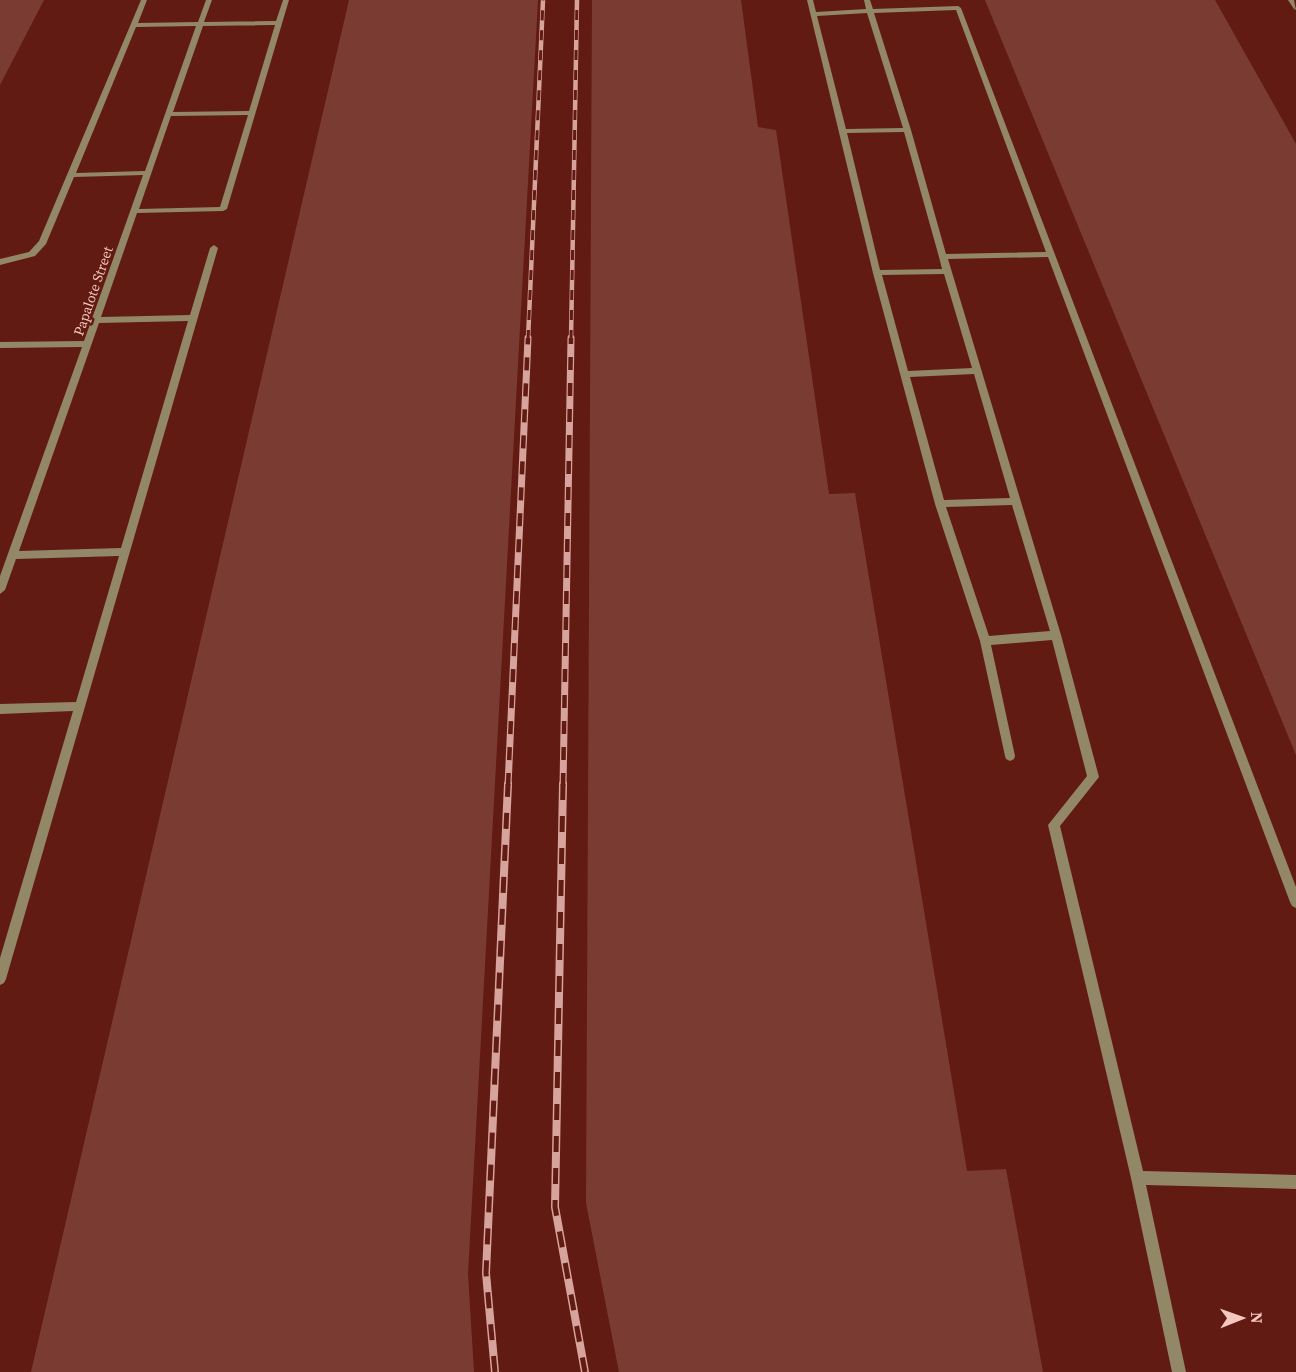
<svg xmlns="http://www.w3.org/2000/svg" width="1296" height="1372" viewBox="0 0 1296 1372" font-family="'Source Serif 4',serif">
<rect width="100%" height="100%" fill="#621b12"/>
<path fill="#7a3c32" d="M0 0H44L0 85Z
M349 0H538L468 1274 474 1372H31Z
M592 0H741L758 127 776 130 829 494 855 493 967 1171 1006 1169 1043 1372H619L586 1203Z
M985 0H1215L1296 144V755Z"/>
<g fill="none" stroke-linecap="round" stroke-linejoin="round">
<path fill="#928767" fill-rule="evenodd" d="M141 0H147L138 23 198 22 206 0H212L204 22 276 21 283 0H289L227 209 223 211 137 213 101 317 190 315 210 248 214 245 218 248 6 979 4 983 0 985V958L73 711 0 714V704L76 702 119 556 16 559 5 590 0 594V576L82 347 0 348V342L84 341 143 175 74 177 46 244 35 256 0 265V259L29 252 39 241ZM275 25 249 111 173 112 203 26ZM196 26 145 171 76 173 136 27ZM248 115 220 207 139 209 171 116ZM188 321 121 548 19 551 99 323Z
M807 0H813L816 12 866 9 864 0H870L873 9 958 6 961 8 1296 887V908L1292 906 1290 902 1048 257 948 259 1061 635 1099 777 1060 826 1143 1171 1296 1175V1189L1146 1185 1186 1372H1172L1131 1178 1048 825 1087 776 1052 640 991 645 1015 756 1014 759 1010 761 1006 759 1005 756 980 641 935 504 873 273ZM956 10 1046 252 946 254 911 130 874 13ZM867 13 903 128 846 129 817 16ZM904 132 939 257 942 269 880 270 847 133ZM944 274 972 368 908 371 882 275ZM974 374 1010 498 944 500 910 377ZM1012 505 1050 631 989 636 946 507Z
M1288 0H1294L1296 10 1294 9Z"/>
<defs>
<path id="rail-far2" d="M528 340 543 0
M571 340 577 0"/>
<path id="rail-far1" d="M508 786 528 338
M563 786 571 338"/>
<path id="rail" d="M563 784 555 1207 585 1372
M495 1372 486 1273 508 784"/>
</defs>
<use href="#rail-far2" stroke="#d6a49c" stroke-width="4.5"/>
<use href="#rail-far1" stroke="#d6a49c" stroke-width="7"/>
<use href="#rail" stroke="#d6a49c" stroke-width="8"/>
<use href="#rail-far2" stroke="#621b12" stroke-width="3" stroke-dasharray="10" stroke-linecap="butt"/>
<use href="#rail-far1" stroke="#621b12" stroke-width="4.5" stroke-dasharray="13" stroke-linecap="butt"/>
<use href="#rail" stroke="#621b12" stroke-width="5" stroke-dasharray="16" stroke-linecap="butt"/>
</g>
<g text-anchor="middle" stroke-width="5" stroke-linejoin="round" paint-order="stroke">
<g font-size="14" fill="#f4c7bf" stroke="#621b12">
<text transform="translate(93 291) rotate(-71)" y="5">Papalote Street</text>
</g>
</g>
<g transform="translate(1242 1318) rotate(89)" stroke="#621b12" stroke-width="4.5" paint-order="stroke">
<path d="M0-4.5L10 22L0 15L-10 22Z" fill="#f4c7bf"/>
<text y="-9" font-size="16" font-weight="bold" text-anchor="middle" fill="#f4c7bf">N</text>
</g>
</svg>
